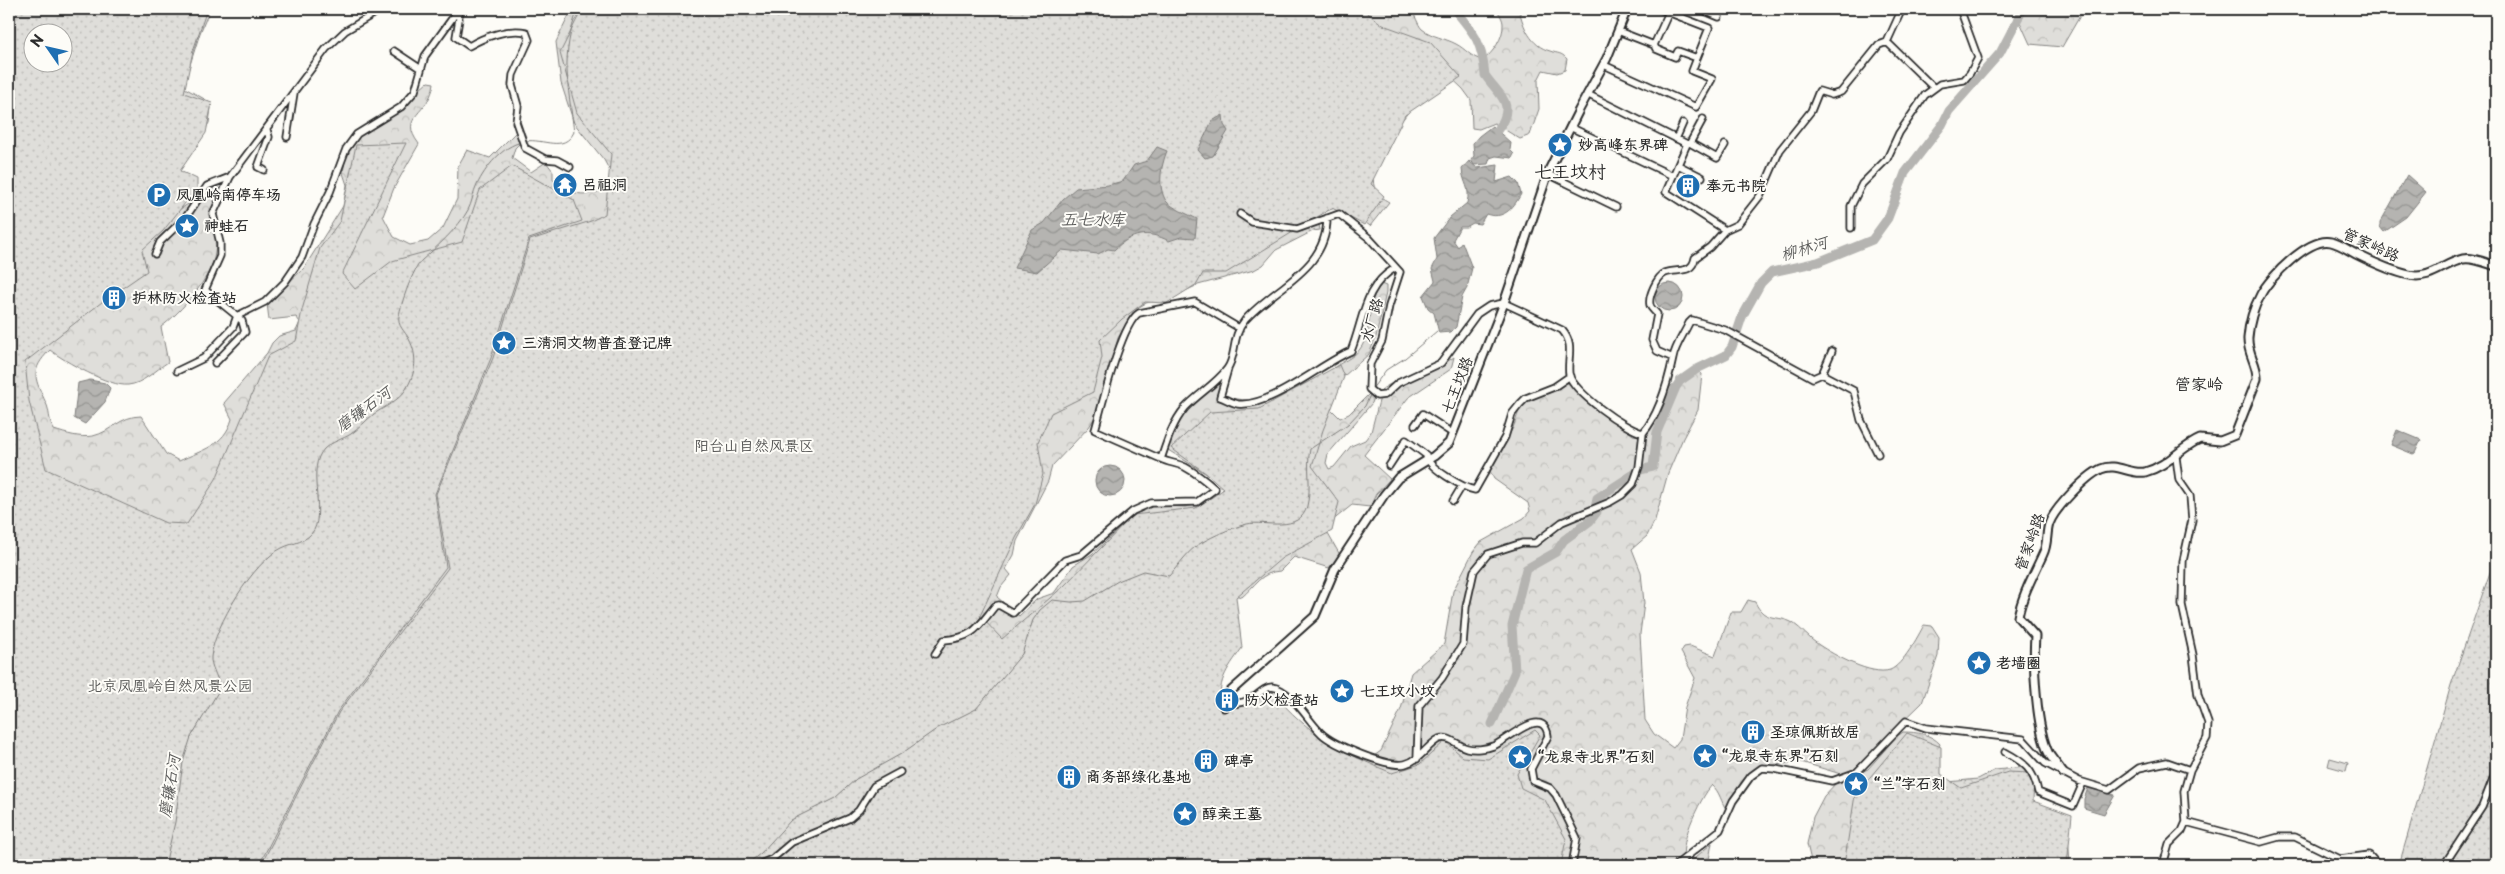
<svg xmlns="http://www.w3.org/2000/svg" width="2505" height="874" viewBox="0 0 2505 874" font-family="'Playpen Sans','LXGW WenKai TC',sans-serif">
<defs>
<pattern id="forest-crowns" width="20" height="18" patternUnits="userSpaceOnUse" patternTransform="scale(1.25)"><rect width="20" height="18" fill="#dfdeda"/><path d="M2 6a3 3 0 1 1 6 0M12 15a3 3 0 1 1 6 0" fill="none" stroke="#c0bfbb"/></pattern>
<pattern id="park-dots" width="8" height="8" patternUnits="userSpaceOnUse" patternTransform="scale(1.25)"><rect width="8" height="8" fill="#dfdeda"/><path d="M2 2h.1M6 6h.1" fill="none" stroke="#c0bfbb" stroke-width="1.8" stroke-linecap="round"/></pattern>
<pattern id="water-waves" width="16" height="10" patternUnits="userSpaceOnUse" patternTransform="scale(1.25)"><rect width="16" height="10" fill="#b5b4b1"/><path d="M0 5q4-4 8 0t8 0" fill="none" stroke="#939390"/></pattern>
</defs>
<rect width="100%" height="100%" fill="#fdfcf7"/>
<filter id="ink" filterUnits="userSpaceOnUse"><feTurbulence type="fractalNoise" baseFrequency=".02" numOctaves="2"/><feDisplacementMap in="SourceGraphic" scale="10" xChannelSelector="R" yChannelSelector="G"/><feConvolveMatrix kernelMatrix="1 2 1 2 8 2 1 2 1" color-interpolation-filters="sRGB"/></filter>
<g filter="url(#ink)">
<path fill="#dfdeda" stroke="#858482" d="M2330 758 2348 763 2346 771 2328 766Z"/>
<path fill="url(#forest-crowns)" stroke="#858482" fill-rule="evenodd" d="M9 9H210L200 33 183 87 208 101 211 108 209 123 176 177 160 222 221 183 223 186C206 218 220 223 215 253 212 278 180 313 161 327L168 362C156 370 142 384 128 385 110 387 64 361 50 350 29 371 35 379 46 403 50 411 48 419 54 430 67 434 79 438 93 436 111 432 120 416 141 416L166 454 179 461C202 450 224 446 232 419L224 403 267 353 272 343 279 336 296 331 300 322 296 317 269 320 267 303 304 268 343 206 347 185 343 173 346 154 353 140 403 104 428 82 434 83C430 115 397 115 419 144L394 188 383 216 394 237 410 245 428 241 443 228 457 199 458 166 467 150 490 158 516 132H524L526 137 515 148 512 158 531 172 546 162 553 171V180C572 194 579 197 601 191L612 175 604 160 574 123 561 83 556 42 572 9H1340L1361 20 1372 9H1410C1416 15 1417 24 1422 29 1432 37 1445 38 1456 44 1466 49 1471 58 1483 60 1493 53 1504 37 1503 24 1503 19 1499 13 1496 9H1519C1523 27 1531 46 1550 51 1558 54 1561 52 1567 59L1565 70 1557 73 1543 70 1538 80 1539 109 1530 135 1520 139 1494 123 1479 129 1472 128 1471 100 1463 89 1444 71C1425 93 1357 162 1377 193 1379 197 1386 200 1389 202L1370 226 1343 205 1303 220 1304 227 1319 225 1320 230 1313 231 1276 250 1263 265 1254 270 1198 285 1172 297 1146 303 1134 310 1118 338 1097 414 1089 427 1052 466 1048 481 1017 541 1014 555 1006 569 1011 575 1001 587 997 597 1019 616 1037 599 1054 593 1073 566 1092 554 1136 513 1151 505 1185 507 1207 502 1219 496 1223 489 1221 483 1168 450C1168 418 1204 394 1224 374L1219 395C1264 409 1288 391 1329 372 1338 362 1355 359 1362 346 1373 326 1365 305 1381 284L1386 286V293L1376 337 1369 354 1344 376 1335 391 1331 409 1340 418 1349 414 1373 390 1375 395 1372 403 1328 454 1326 463 1329 469 1334 467 1351 446 1365 440 1371 432 1382 389C1404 374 1432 374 1454 357L1451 369 1408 398 1364 455 1390 479 1376 494 1370 507 1352 505 1332 521 1328 534 1340 555 1329 568 1294 557 1280 571C1261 572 1255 586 1242 597L1230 594 1212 708 1252 698 1266 690 1276 689 1270 697 1301 726 1335 744 1371 758 1381 751 1401 709 1411 673 1444 644 1453 591 1473 552 1481 542 1524 518 1530 511 1528 503 1494 479 1489 469 1513 428 1521 405 1531 396 1565 381 1633 435 1640 436C1671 412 1649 387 1698 371L1702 374 1698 410 1683 438 1668 473 1655 520 1647 536 1632 549 1641 572 1644 603 1640 634 1645 720 1654 734 1673 748 1680 739 1685 707 1695 678 1681 652 1684 647 1690 646 1715 656 1731 612H1741L1748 600 1755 602C1765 623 1777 614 1793 623 1802 629 1809 639 1819 645 1834 655 1871 676 1890 670 1903 665 1918 636 1924 625L1932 626 1939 637 1938 656 1922 703 1853 770 1841 774 1801 762 1766 766 1741 785 1727 811C1721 802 1720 792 1712 785 1700 798 1675 850 1686 865H9ZM32 32H62V62H32Z
M2012 9H2084L2062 47 2030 44 2016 13Z
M1903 732C1917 732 1931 734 1940 744L1932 765 1948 782 1978 779 1995 770 2025 767 2037 790 2024 796 2068 834 2070 865H1812L1807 844 1813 817 1824 796 1837 782 1868 769 1896 737Z"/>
<path fill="url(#park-dots)" stroke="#858482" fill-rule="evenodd" d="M9 9H207L193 51 184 93 212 103 206 133 180 171 197 179V188L163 231 142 250 147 271 102 302 25 362 29 401 46 469 166 523 187 524 216 479 268 356 296 341 302 310 320 248 340 221 356 145 406 143 342 274 355 289 392 261 462 242 480 190 512 166 574 200 582 221 529 239 491 358 435 494 446 567 338 711 259 865H9ZM32 32H62V62H32Z
M582 9H1362L1383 25 1430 42 1461 77 1405 115 1371 184 1384 196 1364 225 1332 208 1226 273H1203L1197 284 1167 303 1145 302 1122 319 1100 340 1102 357 1093 392 1051 413 1038 442 1043 474 1035 504 1016 538 980 616 1002 639 1064 586 1133 515 1196 508 1224 489 1207 474 1171 448 1210 412 1259 409 1339 365 1344 377 1323 430 1312 466 1339 502 1332 531 1282 558 1236 597 1242 648C1226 671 1216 682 1222 711L1251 693 1272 692C1309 735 1341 752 1392 773L1420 764 1445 741 1463 757 1488 759 1535 730 1540 735 1517 774 1521 788 1545 800 1566 839 1561 865H261L339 712 448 568 436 494 493 358 530 240 591 221 605 214 611 154 577 113 560 53Z
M2496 555V865H2399L2451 685Z
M1907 733 1941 747V774L1961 788 2008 772 2029 773 2034 781 2033 801 2072 815 2067 865H1844L1855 795Z
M1712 843 1708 865H1687Z"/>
<path fill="url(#water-waves)" stroke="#7e7d7b" d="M1223 115 1224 125 1228 131 1213 156 1205 158 1198 150 1212 121Z
M1492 126 1511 143 1510 150 1514 154 1512 158 1496 156 1490 158 1488 164 1474 165 1471 160 1474 156 1473 143 1479 136Z
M1157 147 1167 151C1161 166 1157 186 1166 201 1172 208 1188 214 1197 219L1195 238 1181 237 1169 241C1148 230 1131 233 1114 250L1108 249 1098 254 1062 250 1037 272 1014 268 1032 230 1044 223 1063 199 1076 188 1108 185 1123 181 1134 165 1147 161Z
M1469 161 1477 168 1498 165 1496 182 1512 177 1518 183 1521 194C1513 209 1503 220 1486 214L1480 224 1473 223 1466 227H1460L1453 240 1458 247 1462 242 1472 268 1467 288 1462 297 1456 327 1451 332 1439 333 1434 313 1428 308 1423 296 1435 281 1432 269 1437 259 1434 238 1450 217 1467 203C1471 187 1463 184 1462 169Z
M2407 175 2426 192 2406 217 2384 232 2380 227V223Z
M1655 297a14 14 0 1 1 28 0a14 14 0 1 1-28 0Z
M90 380 105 383 110 388 105 402 85 424 74 418 78 383Z
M2397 430 2421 440 2415 453 2413 454 2391 445Z
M1095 481a15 15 0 1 1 30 0a15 15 0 1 1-30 0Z
M2088 788 2115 795 2104 814 2084 808V799Z"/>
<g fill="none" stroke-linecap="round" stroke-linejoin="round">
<path stroke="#7e7d7b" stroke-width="1" d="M526 141C543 138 564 153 574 132 568 84 560 56 578 9
M1372 389 1386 370 1405 358 1437 331
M219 685C218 677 210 665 211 657 214 626 254 561 282 548 294 542 306 543 314 530 325 509 306 468 324 449 331 442 343 439 351 434 359 429 366 420 374 414 384 407 400 400 406 389 416 373 418 356 409 339 405 331 397 326 399 316 401 303 413 269 422 260 436 248 459 227 468 210 472 203 473 193 477 185 485 168 502 146 522 142
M165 865 175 822 183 762 191 737 218 692
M746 865 761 853 791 820 835 798 856 779 901 754 938 728 976 709 1022 654 1033 620 1040 610 1052 600 1071 602 1085 601 1118 581 1143 571 1169 576C1179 565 1188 550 1201 543 1215 535 1231 528 1247 524 1264 520 1300 534 1307 506 1312 487 1306 467 1310 449L1348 424 1365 406 1371 393"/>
<path stroke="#b5b4b1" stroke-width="9" d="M1454 9C1475 34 1482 42 1485 75 1500 97 1517 103 1497 131
M1596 503 1597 498 1640 470 1653 467 1657 432 1676 387 1680 381 1697 369 1726 355 1732 347 1742 317 1761 283 1772 272 1818 262 1872 240 1888 218 1905 173 1942 125 1949 111 2000 53 2023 9
M1492 724 1515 671 1512 626 1526 569 1556 552 1564 540 1590 521 1597 512
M1690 860 1694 865"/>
<defs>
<path id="minor" d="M1465 9H1471
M1700 9 1719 17
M458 12 459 19 456 37 469 46C484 37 508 28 526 32L529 40 513 75 512 85 518 106 516 122 525 148 545 159 557 160 570 167
M1618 31 1654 45 1656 49 1675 57 1678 51 1697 58 1709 28 1660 9
M1887 42 1934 88
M1654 45 1669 12
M394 51 421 69
M1604 65 1696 107 1712 79 1692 71 1697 58
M1587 94 1687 144 1666 192 1725 230
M1570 127 1673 176
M287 137 294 93
M1676 139 1683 123
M1690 143 1703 119
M1687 144 1690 143 1717 158 1725 145
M1678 165 1702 177
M264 170 258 167 269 137 267 130
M1548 174 1616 207
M1240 214 1252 222 1297 229 1339 214 1369 238 1400 272 1389 306 1382 341 1370 364 1369 389 1377 396 1385 395 1398 383 1441 363 1477 314 1489 306 1504 303 1562 330C1575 345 1567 357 1569 374 1572 391 1626 430 1643 433L1639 467 1633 484 1622 495 1610 502 1562 522 1535 543H1522L1488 554 1474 571 1466 607 1463 644 1442 678 1419 706 1417 759
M1851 228V206L1862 184 1887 159 1899 133 1925 95 1940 84 1964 80 1970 73 1978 58 1960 9
M155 254 160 242 186 217 207 186 230 177 326 49 345 31 382 9
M1673 358 1657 351 1652 340 1657 314C1655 311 1651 309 1650 305 1648 296 1657 277 1665 273 1677 268 1692 275 1695 258L1710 247 1725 230 1738 224 1760 196 1780 150 1811 111 1819 91 1832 95 1841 92 1879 45 1887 42 1902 9
M215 363 245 332 242 321 237 316 205 290 220 256V243L213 214 230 177
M1228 369 1220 397C1226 399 1232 403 1238 404 1270 408 1322 363 1351 351 1364 319 1363 287 1395 268
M177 371 204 358 233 327 237 316 265 302 285 282 302 257 314 224 330 192 346 149 357 134 401 107 415 91 425 56 459 9
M1822 374 1854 391 1861 420 1878 454
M1415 425 1423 414 1452 433
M1643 433C1659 414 1668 382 1673 358 1675 346 1684 334 1689 323L1692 320 1725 330 1813 378 1822 374 1832 351
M2176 457 2179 480 2190 496 2192 520 2183 561 2182 605 2193 655 2198 695 2208 723 2207 738 2190 770 2184 791 2186 822
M1161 459 1095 430C1102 406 1121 324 1139 313L1195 302 1239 328
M1389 466 1406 440 1426 455C1427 467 1463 488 1475 490L1505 437 1512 414 1520 404 1526 398 1554 387 1570 376
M1453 501 1462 486
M935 654 944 640C974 638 978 627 995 606L999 605 1013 613 1065 560 1081 555 1133 511 1151 503 1197 502 1215 489C1206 481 1196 473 1185 467 1177 463 1169 463 1161 459 1167 441 1173 422 1185 408 1198 394 1216 384 1227 369 1237 356 1231 337 1245 320 1275 286 1327 270 1327 218
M1224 707C1232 702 1244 704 1252 699 1258 695 1264 687 1272 687 1291 689 1308 721 1321 733 1333 745 1389 768 1405 764 1421 760 1428 744 1439 739 1449 735 1458 746 1467 748 1474 750 1486 749 1493 746 1504 743 1544 703 1548 736L1531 769 1533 781 1550 788 1556 795 1577 838 1572 865
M2005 752C2024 762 2034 770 2038 792L2073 806 2083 783
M758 865 772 859 792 842 850 818 859 810 874 786 900 772
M1676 865 1720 830 1733 801 1751 776 1762 768 1775 769 1832 781 1857 772 1906 721 1926 728 2023 739 2045 763 2079 781 2109 790 2139 768 2167 762 2190 770
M2163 865 2169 844 2182 831 2186 822 2261 842 2279 837H2295L2340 859 2369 855 2378 865
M2444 865 2482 807 2496 771"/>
<path id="tertiary" d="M1224 707 1222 699 1315 616 1335 569 1384 495 1398 478 1434 456 1449 443 1504 303 1549 170 1579 110 1607 58 1627 9
M2063 773C2058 766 2053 760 2049 754 2036 729 2033 664 2035 636L2018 617C2022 595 2034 574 2043 554 2048 544 2046 533 2049 524 2054 509 2086 476 2101 469 2116 462 2130 475 2145 472 2168 466 2181 447 2200 439L2220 441 2235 435 2257 379C2258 365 2247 353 2248 338 2249 324 2254 307 2261 294 2270 277 2309 237 2331 242 2340 244 2348 250 2356 254 2372 262 2391 271 2409 275 2431 280 2444 263 2463 259 2473 257 2486 263 2496 266"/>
</defs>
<use href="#minor" stroke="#2b2b2b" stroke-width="9"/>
<use href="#tertiary" stroke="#2b2b2b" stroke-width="11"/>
<use href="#minor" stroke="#fdfcf7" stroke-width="5.5"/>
<use href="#tertiary" stroke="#fdfcf7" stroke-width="7"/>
</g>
</g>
<defs>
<symbol id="sight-disc" viewBox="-11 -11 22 22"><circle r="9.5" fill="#1f6fb2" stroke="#fdfcf7"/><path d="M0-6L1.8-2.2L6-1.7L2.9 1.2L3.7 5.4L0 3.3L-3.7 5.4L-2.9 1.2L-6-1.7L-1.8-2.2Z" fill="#fff"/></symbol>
<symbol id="temple-disc" viewBox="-11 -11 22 22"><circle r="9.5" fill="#1f6fb2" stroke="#fdfcf7"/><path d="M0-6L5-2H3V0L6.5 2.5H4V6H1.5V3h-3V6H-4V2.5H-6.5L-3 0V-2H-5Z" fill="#fff"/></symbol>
<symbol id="building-disc" viewBox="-11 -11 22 22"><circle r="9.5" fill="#1f6fb2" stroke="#fdfcf7"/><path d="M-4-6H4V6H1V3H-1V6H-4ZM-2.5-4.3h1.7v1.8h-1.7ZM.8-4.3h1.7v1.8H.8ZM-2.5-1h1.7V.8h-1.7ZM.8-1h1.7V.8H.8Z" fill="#fff"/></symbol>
<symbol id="parking-disc" viewBox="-11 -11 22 22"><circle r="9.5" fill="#1f6fb2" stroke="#fdfcf7"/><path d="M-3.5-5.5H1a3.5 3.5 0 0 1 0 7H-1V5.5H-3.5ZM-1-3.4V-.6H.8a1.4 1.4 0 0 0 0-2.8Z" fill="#fff"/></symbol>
</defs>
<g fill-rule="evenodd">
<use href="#sight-disc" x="1546" y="131" width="28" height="28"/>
<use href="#temple-disc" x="551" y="171" width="28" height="28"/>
<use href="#building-disc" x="1674" y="172" width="28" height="28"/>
<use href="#parking-disc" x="145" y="181" width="28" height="28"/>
<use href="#sight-disc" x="173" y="212" width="28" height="28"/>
<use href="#building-disc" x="100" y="284" width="28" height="28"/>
<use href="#sight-disc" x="490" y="329" width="28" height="28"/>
<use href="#sight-disc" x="1965" y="649" width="28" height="28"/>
<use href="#sight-disc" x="1328" y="677" width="28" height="28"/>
<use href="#building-disc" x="1213" y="686" width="28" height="28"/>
<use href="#building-disc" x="1739" y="718" width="28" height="28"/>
<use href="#sight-disc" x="1691" y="742" width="28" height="28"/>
<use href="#sight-disc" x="1506" y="743" width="28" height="28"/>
<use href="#building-disc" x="1192" y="747" width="28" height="28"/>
<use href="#building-disc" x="1055" y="763" width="28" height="28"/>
<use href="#sight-disc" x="1842" y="770" width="28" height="28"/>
<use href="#sight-disc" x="1171" y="800" width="28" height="28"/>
</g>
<g text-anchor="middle" stroke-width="4" stroke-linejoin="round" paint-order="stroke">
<g font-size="15" font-weight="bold" fill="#2b2b2b" stroke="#fdfcf7" text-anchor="start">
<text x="1578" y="150">妙高峰东界碑</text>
<text x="582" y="190">吕祖洞</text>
<text x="1706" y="191">奉元书院</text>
<text x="176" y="200">凤凰岭南停车场</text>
<text x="204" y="231">神蛙石</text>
<text x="132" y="303">护林防火检查站</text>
<text x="522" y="348">三清洞文物普查登记牌</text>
<text x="1996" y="668">老墙圈</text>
<text x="1360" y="696">七王坟小坟</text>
<text x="1244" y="705">防火检查站</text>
<text x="1770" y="737">圣琼佩斯故居</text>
<text x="1722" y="761">“龙泉寺东界”石刻</text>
<text x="1538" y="762">“龙泉寺北界”石刻</text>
<text x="1224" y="766">碑亭</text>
<text x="1086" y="782">商务部绿化基地</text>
<text x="1874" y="789">“兰”字石刻</text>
<text x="1202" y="819">醇亲王墓</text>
</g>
<g font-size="15" fill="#2b2b2b" stroke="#fdfcf7">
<text transform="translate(2371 245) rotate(24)" y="5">管家岭路</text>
<text transform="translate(1372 320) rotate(-74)" y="5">水厂路</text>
<text transform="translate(1457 385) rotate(-68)" y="5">七王坟路</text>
<text transform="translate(2030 542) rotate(-70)" y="5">管家岭路</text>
</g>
<g font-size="15" fill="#585857" stroke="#fdfcf7">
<text x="754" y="451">阳台山自然风景区</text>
<text x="170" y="691">北京凤凰岭自然风景公园</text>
</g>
<g font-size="16" font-style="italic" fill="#5b5b5a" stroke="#fdfcf7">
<text x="1093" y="225">五七水库</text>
<text transform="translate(1804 248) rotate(-16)" y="6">柳林河</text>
<text transform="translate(363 409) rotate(-36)" y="6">磨镰石河</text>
<text transform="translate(169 786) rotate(-81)" y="6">磨镰石河</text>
</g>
<g font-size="16" fill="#2b2b2b" stroke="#fdfcf7">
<text x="2199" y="390">管家岭</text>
</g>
<g font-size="18" fill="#2b2b2b" stroke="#fdfcf7">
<text x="1570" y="178">七王坟村</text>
</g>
</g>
<rect width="2505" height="874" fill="none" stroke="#fdfcf7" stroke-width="30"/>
<rect x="15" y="15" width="2475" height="844" fill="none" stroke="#2b2b2b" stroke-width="2" filter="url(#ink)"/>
<g transform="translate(48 48) rotate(304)"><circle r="24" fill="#fdfcf7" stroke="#a9a8a5"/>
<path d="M0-4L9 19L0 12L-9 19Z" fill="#1f6fb2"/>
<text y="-8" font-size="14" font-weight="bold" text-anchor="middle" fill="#2b2b2b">N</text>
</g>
</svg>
